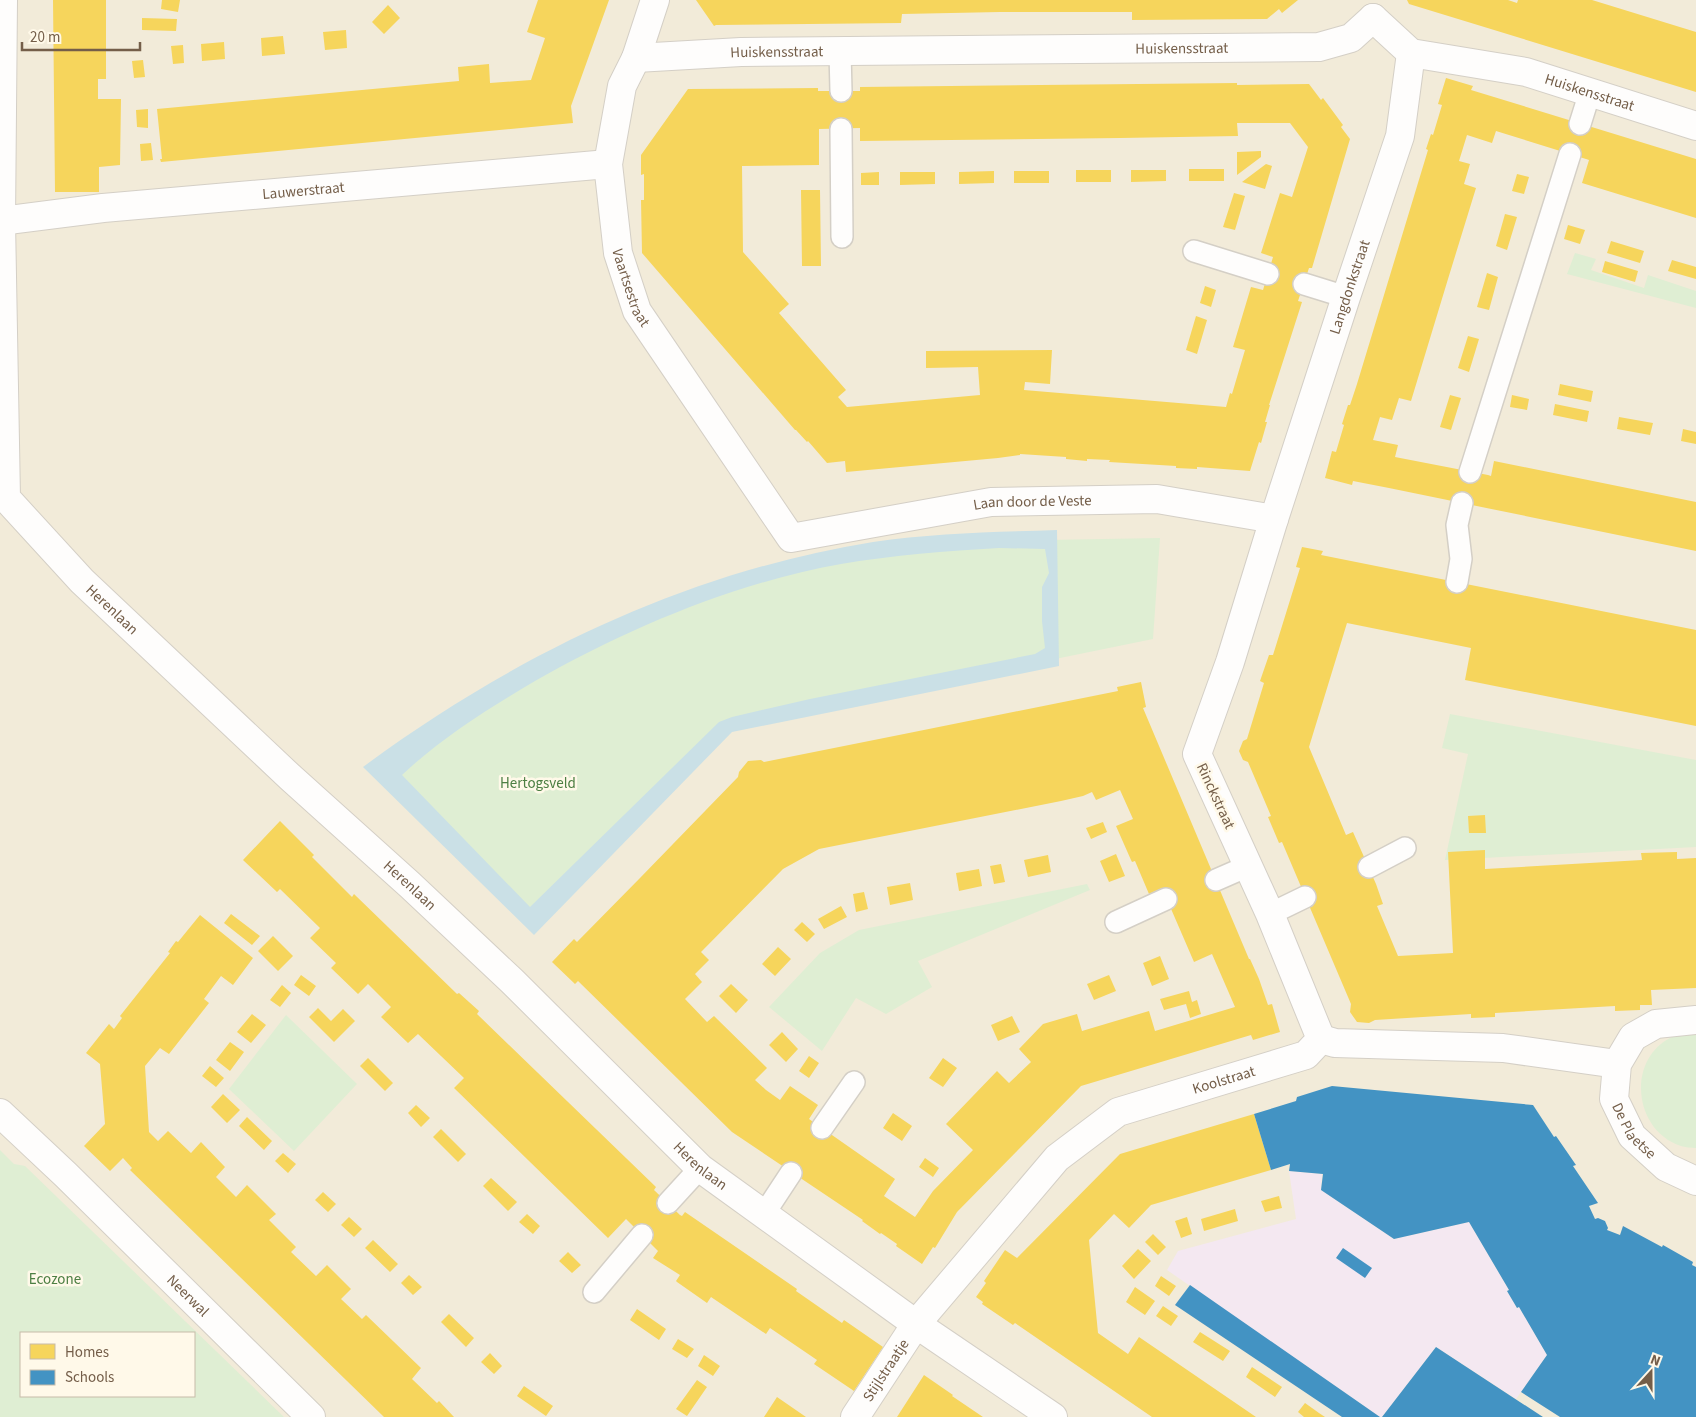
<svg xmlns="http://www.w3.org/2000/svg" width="1696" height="1417" viewBox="0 0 1696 1417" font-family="'Source Sans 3',sans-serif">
<rect width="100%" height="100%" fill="#f6f3e9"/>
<path fill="#f2ebd9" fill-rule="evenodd" d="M0 0H1696V1417H0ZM21 1333H194V1396H21Z"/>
<path fill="#f4e8f1" d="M1289 1171 1322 1174 1321 1190 1394 1239 1469 1222 1509 1290 1507 1291 1517 1308 1519 1307 1547 1355 1516 1399 1436 1347 1382 1417H1380L1167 1270 1178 1251 1296 1219Z"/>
<path fill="#dfeed3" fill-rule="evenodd" d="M1575 253 1596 259 1591 270 1644 288 1648 275 1696 291V308L1567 274Z
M1160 538 1153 639 731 725 534 920 382 770 528 676 752 576 940 542Z
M1450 714 1696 760V847L1445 860 1468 754 1442 748Z
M1087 884 1090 890 918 961 932 987 886 1014 856 998 822 1051 769 1007 820 953 859 930Z
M286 1015 357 1084 294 1151 229 1089Z
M1696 1031V1148C1691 1148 1685 1147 1681 1146 1634 1131 1626 1061 1670 1038 1678 1034 1687 1032 1696 1031Z
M0 1143V1150L14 1164 25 1166 284 1417H0ZM21 1333H194V1396H21Z"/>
<path fill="#cae0e6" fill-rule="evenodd" d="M1057 530 1059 666 732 732 534 935 363 767C513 656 686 572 873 542 934 533 996 532 1057 530ZM999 548 1045 549 1049 573 1042 587V621L1045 648 1035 654 810 699 732 717 719 722 530 907 402 775C441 738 489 708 535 681 629 628 734 583 841 564 894 555 946 551 999 548Z"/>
<path fill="#f6d55c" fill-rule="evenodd" d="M53 0H106V79H98V99H121L120 165 99 167V192H55Z
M162 0H180L178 12 161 9Z
M538 0H609L571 106 573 123 161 162 160 159H162L157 109 459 81 458 67 489 64 490 83 531 80 545 38 527 32Z
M696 0H1298L1282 13 1279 9 1267 19 1132 20V12H1000L902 14 901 23 716 25 714 26Z
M1407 0H1508L1517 3 1518 0H1592L1696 32V92L1409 4Z
M388 5 400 18 384 34 372 22Z
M142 18 177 19 176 31 142 30Z
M346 30 347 48 325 50 323 32Z
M283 36 285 54 262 56 261 38Z
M224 42 225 59 202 61 201 44Z
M183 45 184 63 173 64 171 46Z
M143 60 145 77 134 78 132 61Z
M1446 78 1473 86 1471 90 1696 159V218L1582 183 1589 160 1586 159 1496 131 1492 143 1467 135 1459 161 1470 164 1464 184 1476 188 1448 279 1411 401 1399 398 1392 420 1380 417 1373 440 1398 445 1395 457 1488 475 1491 476 1494 461 1696 502V551L1389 488 1353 481 1352 485 1325 478 1332 451 1336 452 1344 425 1342 424 1348 405H1350L1357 384 1428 150 1426 149 1431 134 1433 135 1442 105 1438 104Z
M1237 83V85L1309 84 1321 100 1323 98 1343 125 1341 127 1350 139 1312 268H1309L1298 301 1302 302 1269 405H1270L1265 422H1267L1261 443 1259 442 1250 471 1197 467V469L1176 468V466L1109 462 1110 460 1087 459V461L1066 459V457L1020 454V455L998 458 846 472 845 461 827 463 808 441 807 442 796 430H795L642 253 641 200H644V174L641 175V155L688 89 818 88V91H860V87ZM1237 123H1290L1308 147 1292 197 1280 193 1261 253 1273 257 1263 290 1251 287 1233 347 1245 350 1232 394 1230 393 1226 407 1024 390 1025 382 1050 384 1052 350 926 351V368L978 367 980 395 847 407 838 397 846 390 779 313 789 304 743 252 742 166 819 165V129L860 128V141L1120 138 1238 136Z
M148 109V128L137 127 136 110Z
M151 143 153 160 141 161 140 144Z
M1261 151V157L1237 175V152Z
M1266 164 1272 166 1265 189 1242 182Z
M1189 169H1224V181H1189Z
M1076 170H1111V182H1076Z
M1131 170H1166V181L1131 182Z
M994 171V183L959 184V172Z
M1014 171H1049V183H1014Z
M879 172V185H861V173Z
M900 172H935V184L900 185Z
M1517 174 1529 177 1524 194 1512 191Z
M801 190H820L821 266H802Z
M1234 193 1245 196 1235 230 1223 227Z
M1505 214 1517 217 1507 250 1496 246Z
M1568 225 1585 230 1580 244 1564 239Z
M1611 241 1644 251 1640 263 1607 253Z
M1672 260 1696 267V279L1668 271Z
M1605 261 1638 271 1635 282 1602 272Z
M1487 273 1498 277 1489 310 1477 307Z
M1205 286 1216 290 1211 307 1200 303Z
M1196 316 1207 320 1197 354 1186 350Z
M1468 336 1479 339 1469 372 1458 368Z
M1560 384 1593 391 1591 402 1558 395Z
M1450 395 1461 398 1451 430 1440 427Z
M1512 395 1529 399 1527 410 1510 407Z
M1555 404 1589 411 1587 422 1553 415Z
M1619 417 1653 423 1650 435 1617 429Z
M1683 429 1696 432V444L1681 441Z
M1302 547 1323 551 1321 555 1696 630V726L1465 680 1471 648 1347 623 1309 747 1346 835 1353 832 1376 884 1383 904 1377 906 1398 956 1453 953 1448 852 1485 850V869L1642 860 1641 853 1677 852V859L1696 858V988L1651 990 1652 1005H1640V1010L1615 1011V1006L1495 1013V1017L1471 1018V1014L1375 1020 1369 1023 1357 1022 1350 1012 1351 1004 1282 842 1279 843 1268 817 1271 816 1248 762 1243 760 1239 751 1243 741 1247 739 1264 683 1260 681 1269 655H1273L1300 568 1296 567Z
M1141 682 1146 707 1143 708 1249 959H1250L1259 979 1268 1005 1272 1004 1280 1032 1253 1040 1251 1035 1081 1086 957 1212 935 1248 933 1247 922 1264 896 1246 897 1244 881 1233 880 1234 862 1221 863 1220 732 1132 578 981 575 984 552 962 574 939 577 942 640 878 738 777 739 772 748 761 761 760 764 762 904 734 1118 691 1117 687ZM1120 790 1133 819 1116 826 1131 860 1132 862 1135 861 1149 894 1162 888 1194 962 1212 954 1235 1007 1155 1031 1149 1011 1082 1031 1077 1014 1043 1024 1019 1049 1031 1062 1009 1083 997 1071 946 1124 973 1150 933 1191 915 1217 884 1196 895 1179 809 1119 818 1105 790 1086 780 1100 766 1090 755 1080 767 1068 765 1066 714 1016 707 1022 685 999 702 982 695 974 709 960 701 952 702 951 783 869 819 849 1061 801 1083 796 1092 792 1096 800Z
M1485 815 1486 833H1469L1468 816Z
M280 821 314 855 312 857 352 897 354 894 456 993 457 994 459 993 479 1011 477 1014 656 1187 654 1190 680 1215 682 1216 685 1212 797 1289 796 1291 842 1323 844 1320 883 1347 854 1391 814 1364 817 1360 770 1328 766 1334 711 1297 707 1303 677 1282 676 1281 680 1275 653 1258 658 1251 626 1219 608 1238 454 1088 464 1078 418 1034 408 1043 381 1017 391 1007 368 984 358 994 331 968 336 963 310 938 320 928 280 889 277 892 243 860Z
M1103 822 1107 832 1091 839 1086 828Z
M1116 854 1125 876 1109 882 1100 861Z
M1048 855 1051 872 1028 877 1024 860Z
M1001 864 1005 882 994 884 990 866Z
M979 869 982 886 959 891 956 873Z
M910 883 913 900 890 905 887 887Z
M864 892 868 909 856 912 853 894Z
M841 906 847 917 824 929 818 919Z
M231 914 260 936 252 945 224 923Z
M200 915 253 958 233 985 221 976 204 999 209 1003 169 1054 160 1048 145 1066 149 1132 158 1141 168 1131 191 1153 201 1142 225 1167 216 1177 236 1197 247 1185 276 1214 269 1220 296 1247 291 1252 316 1276 327 1265 351 1289 341 1299 362 1319 366 1315 421 1368 412 1379 437 1403 439 1401 454 1417H384L130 1170 132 1168 123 1158 110 1171 84 1146 105 1124 100 1064 86 1053 109 1024 114 1029 122 1018 120 1016 170 953 168 952 176 941 178 942Z
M802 922 815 934 807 942 794 930Z
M273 936 293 956 278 971 258 951Z
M778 947 791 959 775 976 762 964Z
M1160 956 1169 979 1152 986 1143 963Z
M301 975 316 986 309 996 294 985Z
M1109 975 1116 991 1094 1000 1087 984Z
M731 984 748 1000 736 1013 719 996Z
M282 985 291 993 280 1007 270 1000Z
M1189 991 1192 1002 1197 1000 1201 1014 1190 1018 1186 1004 1164 1010 1160 999Z
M318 1008 331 1021 343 1009 355 1021 334 1042 309 1017Z
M252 1014 266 1025 251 1043 237 1032Z
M1012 1016 1020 1032 998 1041 991 1025Z
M782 1032 798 1049 786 1062 769 1045Z
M230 1042 244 1052 230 1071 216 1060Z
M809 1056 819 1063 809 1078 799 1071Z
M368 1058 393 1083 385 1091 360 1066Z
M943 1058 957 1068 943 1087 929 1078Z
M210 1066 224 1078 216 1087 202 1076Z
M223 1094 240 1110 227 1123 211 1107Z
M416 1105 430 1118 421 1127 408 1113Z
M893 1113 912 1126 902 1141 883 1128Z
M1254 1114 1271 1170 1151 1205 1129 1228 1114 1214 1089 1240 1098 1333 1128 1354 1139 1337 1256 1417H1152L1015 1323 1013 1325 982 1304 983 1302 976 1297 986 1283 984 1281 1005 1250 1017 1258 1120 1154Z
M247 1117 272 1141 264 1150 239 1126Z
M441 1129 466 1154 458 1162 433 1137Z
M283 1153 296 1164 288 1173 275 1161Z
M925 1158 939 1168 933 1177 919 1167Z
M491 1178 517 1202 508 1211 483 1186Z
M323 1192 336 1204 328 1212 315 1200Z
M1279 1196 1282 1208 1265 1212 1261 1201Z
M1235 1209 1238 1221 1204 1231 1201 1219Z
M527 1214 540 1226 533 1234 519 1222Z
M349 1217 362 1229 354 1237 341 1225Z
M1187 1217 1192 1234 1181 1238 1175 1221Z
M1153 1234 1166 1247 1158 1255 1145 1242Z
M373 1240 398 1264 390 1272 365 1248Z
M1138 1249 1151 1261 1134 1279 1122 1266Z
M568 1252 581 1265 572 1273 559 1261Z
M409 1275 422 1287 413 1295 401 1283Z
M1161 1276 1176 1286 1169 1296 1155 1286Z
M1135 1287 1155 1301 1145 1315 1126 1302Z
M1163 1306 1178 1316 1171 1326 1156 1316Z
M637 1309 666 1329 659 1340 630 1320Z
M449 1314 474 1338 466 1347 441 1322Z
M1200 1332 1230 1351 1223 1361 1193 1342Z
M678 1339 694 1349 687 1358 672 1349Z
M490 1353 502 1366 494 1374 481 1362Z
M704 1355 720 1366 713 1376 698 1366Z
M1252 1367 1282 1387 1275 1397 1246 1377Z
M924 1375 953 1395 952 1396 983 1417H897Z
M697 1380 707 1387 687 1416 676 1409Z
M524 1386 553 1406 546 1416 517 1396Z
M777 1397 806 1417H764Z
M1305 1403 1319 1413 1325 1417H1304L1298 1412Z"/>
<path fill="#4393c3" d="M1332 1086 1533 1105 1554 1137 1556 1136 1576 1165 1573 1166 1598 1203 1589 1206 1595 1219 1598 1218 1605 1221 1608 1228 1607 1230 1620 1235 1623 1226 1662 1247 1663 1245 1693 1262 1692 1265 1696 1267V1417H1560L1521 1392 1547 1355 1519 1307 1517 1308 1507 1291 1509 1290 1469 1222 1394 1239 1321 1190 1323 1174 1289 1171 1290 1164 1271 1170 1254 1114 1296 1101 1297 1097Z
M1343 1248 1372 1268 1365 1278 1336 1258Z
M1190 1285 1380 1417H1342L1175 1305Z
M1436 1347 1543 1417H1382Z"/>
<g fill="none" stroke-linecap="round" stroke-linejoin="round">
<defs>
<path id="service" d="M840 52 841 91
M1580 124 1590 92
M841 129 842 237
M1194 251 1268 274
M1304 284 1346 297
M1470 472 1570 154
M1457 582 1461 559 1457 525 1462 503
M1369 867 1405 848
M1216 880 1248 866
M1270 914 1305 897
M1116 922 1166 899
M822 1128 854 1082
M668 1203 700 1168
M764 1214 791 1173
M594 1292 642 1235"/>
<g id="pedestrian">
<path id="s1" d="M1696 1020 1656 1024 1633 1037 1617 1064 1614 1099 1632 1136 1666 1167 1696 1181"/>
<path d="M1321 1039 1335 1043 1503 1048 1617 1064"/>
</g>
<g id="minor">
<path id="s2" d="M3 0 1 221 6 498 82 581 290 777 410 885 512 981 700 1168 916 1324 1053 1417"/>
<path id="s3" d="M655 0 636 58 622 86 608 164 618 253 637 311 791 538 991 502 1157 499 1274 519"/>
<path id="s4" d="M1373 18 1411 53 1526 72 1696 126"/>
<path id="s5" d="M636 58 741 52 1319 47 1351 38 1373 18"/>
<path id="s6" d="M0 221 103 208 608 164"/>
<path id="s7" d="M0 1113 66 1175 311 1417"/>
<path id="s8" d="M855 1417 916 1324 1057 1158 1118 1112 1306 1055 1321 1039 1270 914 1197 754 1230 662 1274 519 1346 297 1400 136 1411 53"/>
</g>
</defs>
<use href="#service" stroke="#d4cfc6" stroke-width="24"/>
<use href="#pedestrian" stroke="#d4cfc6" stroke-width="30"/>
<use href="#minor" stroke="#d4cfc6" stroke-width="30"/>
<use href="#service" stroke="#fefdfc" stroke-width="21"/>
<use href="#pedestrian" stroke="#fefdfc" stroke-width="28"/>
<use href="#minor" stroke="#fefdfc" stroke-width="28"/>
</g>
<g text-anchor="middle" stroke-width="5" stroke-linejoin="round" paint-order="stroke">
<g font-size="15" fill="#745e49" stroke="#fff9e9">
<text dy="5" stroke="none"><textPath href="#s5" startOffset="546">Huiskensstraat</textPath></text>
<text dy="5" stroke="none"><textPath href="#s5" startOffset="141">Huiskensstraat</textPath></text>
<text dy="5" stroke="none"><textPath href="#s4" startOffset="235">Huiskensstraat</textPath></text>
<text dy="5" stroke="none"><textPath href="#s6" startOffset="305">Lauwerstraat</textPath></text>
<text dy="5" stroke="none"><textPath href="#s3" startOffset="298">Vaartsestraat</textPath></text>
<text dy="5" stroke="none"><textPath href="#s8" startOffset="1426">Langdonkstraat</textPath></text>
<text dy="5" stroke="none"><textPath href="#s3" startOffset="841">Laan door de Veste</textPath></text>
<text dy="5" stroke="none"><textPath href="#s2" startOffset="652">Herenlaan</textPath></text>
<text transform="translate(1216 796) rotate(65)" y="5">Rinckstraat</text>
<text dy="5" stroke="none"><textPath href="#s2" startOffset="1058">Herenlaan</textPath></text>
<text dy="5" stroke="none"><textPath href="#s8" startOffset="516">Koolstraat</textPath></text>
<text dy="5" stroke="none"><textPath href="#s1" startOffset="171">De Plaetse</textPath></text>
<text dy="5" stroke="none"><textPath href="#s2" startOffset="1462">Herenlaan</textPath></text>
<text dy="5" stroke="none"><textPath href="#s7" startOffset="262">Neerwal</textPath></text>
<text dy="5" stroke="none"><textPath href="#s8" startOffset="56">Stijlstraatje</textPath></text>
</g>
<g font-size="15" fill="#4d7f43" stroke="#fff9e9">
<text x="538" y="788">Hertogsveld</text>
<text x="55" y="1284">Ecozone</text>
</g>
</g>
<rect x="20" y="1332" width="175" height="65" fill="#fff9e9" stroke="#c7bba9"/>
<rect x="30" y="1344" width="25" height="15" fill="#f6d55c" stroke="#c7bba9"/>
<text x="65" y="1357" font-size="15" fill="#745e49">Homes</text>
<rect x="30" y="1370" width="25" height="15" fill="#4393c3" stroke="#c7bba9"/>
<text x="65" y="1382" font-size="15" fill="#745e49">Schools</text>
<g transform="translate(1651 1372) rotate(21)" stroke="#fff9e9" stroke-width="4" paint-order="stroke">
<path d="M0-4L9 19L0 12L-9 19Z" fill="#745e49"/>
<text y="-8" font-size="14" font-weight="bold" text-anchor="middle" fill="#745e49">N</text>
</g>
<path d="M22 42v8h118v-8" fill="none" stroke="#745e49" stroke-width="2.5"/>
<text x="30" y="42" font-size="15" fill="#745e49" stroke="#fff9e9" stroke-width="4" paint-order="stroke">20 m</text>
</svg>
